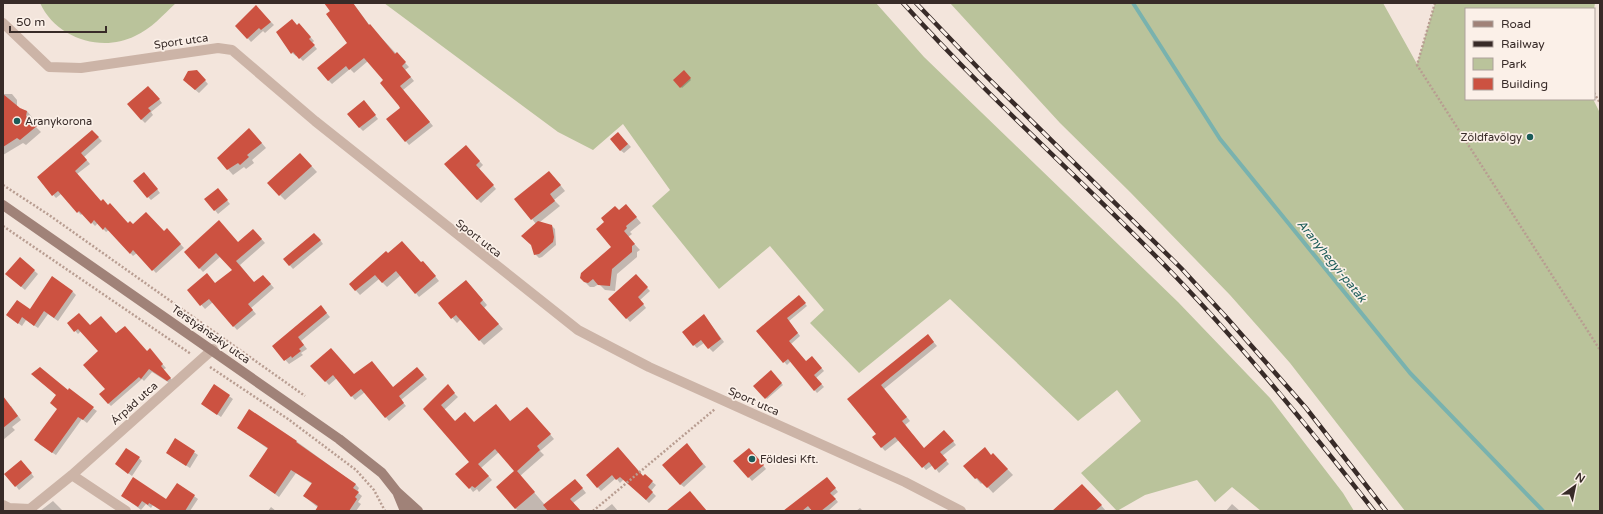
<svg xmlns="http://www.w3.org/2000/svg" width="1603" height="514" viewBox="0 0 1603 514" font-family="'Varela Round',sans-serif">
<rect width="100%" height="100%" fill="#f3e5dc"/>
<path fill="#bac39b" d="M40 3H176C163 15 151 29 135 36 101 53 56 38 40 3Z
M384 3H876L924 57 1178 302 1270 398 1343 493 1354 511H1261L1232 487 1215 502 1197 480 1145 495 1117 511 1081 473 1141 421 1117 390 1078 421 950 299 859 373 810 323 824 310 770 246 719 289 652 206 670 190 623 124 593 150 558 132Z
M950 3H1383L1417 64 1435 3H1595L1594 9H1466V99H1593L1600 113V511H1405L1290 363 1230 295 1130 192 1060 123Z"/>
<path fill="#0003" d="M325 3H353L370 26 409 67 405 70 414 81 403 90 433 126 409 145 387 119 401 109 385 80 368 61 354 73 350 69 332 84 328 80 348 43Z
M256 7 274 25 265 33 263 31 251 42 237 26Z
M297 26 302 28 314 41 312 43 317 49 303 61 297 55 296 56 292 53 277 32Z
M684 72 691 80 682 88 674 80Z
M200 75 208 84 199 93 187 83Z
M152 90 162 103 151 112 153 115 145 123 141 119Z
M3 94H12L17 100V108L27 111 32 117 31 122 41 132 26 145 23 143 3 155Z
M367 105 378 119 363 131 359 127Z
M95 134 102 141 84 157 90 164 77 174 101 202 128 224 164 232 167 230 184 248 156 273 137 253 133 256 109 230 106 232 98 223 95 226 83 213 81 215 61 194 56 198 38 178Z
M255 135 266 148 252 160 254 163 246 169 244 167 233 175 218 158Z
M621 136 631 147 624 153 620 150Z
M469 150 483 165 479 169 496 189 481 203 477 199Z
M305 159 317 172 285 200 280 195Z
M147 176 160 193 151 200 148 197Z
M554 177 565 191 554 200 560 206 540 222 552 226 555 229 556 245 542 257 539 258 535 254 536 224 532 219Z
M221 193 230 204 218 214 206 199Z
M631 211 641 223 630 232 632 234 628 237 640 250 637 252V257L617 274 615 291 605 290 599 284 594 287H590L584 281 613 247 619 212Z
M257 234 265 243 240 265 254 283 267 280 274 288 251 308 256 314 237 330 213 302 205 309 188 290 216 284 233 270 221 256 203 272 185 252 238 243Z
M318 237 323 244 293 269 284 259Z
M388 254 427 266 439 281 419 297 401 275 387 287 379 279 360 295 350 284Z
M20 258 38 274 25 290 10 277Z
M636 276 650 291 640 300 646 308 630 322 610 299Z
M470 285 487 305 484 308 503 329 484 345 461 319 457 323 439 303Z
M72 291 76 295 58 321 48 314 38 328 26 320 22 326 7 315 30 310Z
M799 297 807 306 789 321 800 336 791 344 806 362 815 360 824 371 816 378 824 387 817 393 791 361 787 365 757 332Z
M324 310 330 317 301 341 307 349 301 353 303 355 289 364 273 346Z
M707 319 724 342 713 352 704 343 697 348 694 345Z
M69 324 91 326 116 334 147 352 152 353 166 368 163 370 173 381 171 384 152 372 144 381 142 379 111 406 108 403 99 351 81 331 78 334Z
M931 339 937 346 884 389 910 421 905 425 924 449 948 435 956 445 942 456 949 464 939 473 933 465 926 470 899 440 885 451 873 437 877 434 848 399Z
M312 366 354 376 393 388 420 371 427 379 401 400 406 406 389 421 365 392 355 400 337 378 329 385Z
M771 372 783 385 767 399 755 386Z
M214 385 233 399 221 417 202 404Z
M451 390 458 397 444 410 455 422H511L531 412 554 439 540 451 544 455 520 476 545 505 579 484 586 493 573 503 580 511H518L497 487 515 471 499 452 481 468 492 480 479 492 477 489 473 492 470 488 471 462 424 409Z
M68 391 97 411 87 423 82 419 56 455 39 444Z
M3 406H11L21 420 12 427 15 430 3 440Z
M238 427 296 441 355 484 359 488 357 492 362 496 358 502 361 504 356 511H322L304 496 312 484 296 473 279 497 250 476 268 449Z
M176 440 198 455 190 468 171 456Z
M618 448 644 477 645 476 656 485 651 491 656 496 649 503 624 479 620 483 616 478 601 491 587 475Z
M690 448 706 467 684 487 680 484Z
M752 452 766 469 752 481 735 461Z
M991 456 998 459 1013 475 993 493 983 482 981 484 965 466Z
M139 458 142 461 132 476 116 464Z
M24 464 34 477 19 490 16 486Z
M830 482 838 492 833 496 838 502 828 511H813L811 509 809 511H794Z
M178 484 198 499 190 511H161L153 505 151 508 146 504 141 510 122 495 166 501Z
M1088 490 1106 511H1053Z
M53 501 63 511H40Z
M612 504 618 511H603Z
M1232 504 1240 511H1226Z
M271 507 276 511H268Z
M860 508 863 511H856Z"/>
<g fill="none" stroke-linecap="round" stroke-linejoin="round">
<path stroke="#79b2ae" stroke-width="4" d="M1133 3 1220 139 1410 373 1543 511"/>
</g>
<path fill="#cc5241" d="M324 3H353L369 25 370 24 395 54 397 52 406 62 402 66 411 77 400 86 430 122 405 142 386 119 400 108 399 106 380 83 383 80 364 58 349 70 346 66 328 81 317 68 347 43 326 14 330 11Z
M256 5 271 22 261 30 259 28 247 39 235 26Z
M292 19 297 25 299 23 311 37 309 39 315 45 299 59 293 52 291 54 276 32Z
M197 70 206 80 195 90 183 80 188 71Z
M684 70 691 78 680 88 673 80Z
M148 86 160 99 148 108 151 111 141 120 127 104Z
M3 94 20 108 27 111 26 116 37 126 20 140 17 138 3 147Z
M364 100 376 115 359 128 347 114Z
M249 128 262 143 247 155 249 157 240 165 238 163 227 170 217 158Z
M92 130 99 137 81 153 87 160 75 171 101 201 103 199 108 205 110 203 128 223 130 221 133 224 146 212 164 231 167 228 181 244 152 271 133 250 130 254 105 227 103 230 94 220 91 224 79 211 77 213 58 191 52 196 37 177Z
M618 132 628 144 620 151 610 139Z
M466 145 480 161 476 165 494 185 477 200 444 164Z
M300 153 312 166 279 196 267 183Z
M549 171 561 185 550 194 555 201 531 220 514 199Z
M144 172 158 189 147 198 133 181Z
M218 188 228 200 214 211 204 199Z
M626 204 637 217 626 226 627 228 624 231 635 244 632 246V252L612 269 610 286 598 285 593 279 588 283 584 282 580 278 581 273 611 247 596 229 604 222 601 218 615 206 619 210Z
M219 220 238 242 253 229 262 239 236 261 254 282 263 275 271 284 248 304 253 310 233 327 209 299 200 306 187 290 207 273 215 283 232 270 216 253 199 269 184 252Z
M538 221 552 225 554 237 553 242 539 254 534 255 531 245 521 236Z
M314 233 321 240 289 266 283 259Z
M402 241 421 262 423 261 436 276 415 294 396 271 382 283 375 275 355 291 349 284 386 251 388 253Z
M20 257 35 270 21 287 5 274Z
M636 274 648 287 638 297 644 304 626 319 608 299Z
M52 276 73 291 54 318 44 311 34 326 22 317 18 324 6 315 17 300 30 309Z
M466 280 483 300 480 303 499 324 479 341 456 315 451 319 438 303Z
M799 295 806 303 787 318 798 333 789 341 806 361 812 356 822 368 814 375 822 384 814 391 788 359 783 363 756 331Z
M321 305 327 313 298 337 304 345 299 349 301 351 292 358 291 356 284 361 272 346Z
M79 313 90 325 101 316 116 333 125 326 147 351 150 348 163 364 161 366 171 378 167 381 149 369 141 379 139 377 108 404 99 394 105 389 83 365 98 351 78 329 74 332 67 323Z
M704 314 721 339 708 349 701 340 693 346 682 332Z
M928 334 934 342 881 385 907 417 902 421 924 448 944 430 954 441 940 452 947 460 935 470 929 462 922 468 895 437 881 448 872 437 876 434 847 399Z
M331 348 354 374 372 361 393 387 417 367 424 375 399 396 404 403 385 418 361 389 351 397 333 375 325 382 310 366Z
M40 367 68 390 69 388 94 407 83 420 78 417 52 453 34 440 57 409 50 403 56 395 31 374Z
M771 370 782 383 765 399 753 386Z
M214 384 230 395 217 415 201 404Z
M448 384 455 393 441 405 455 421 465 412 474 422 496 404 510 421 527 407 551 434 537 446 540 450 517 471 535 492 515 509 496 487 514 471 495 449 478 464 489 476 475 488 472 486 469 489 455 474 469 462 423 409Z
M3 396 18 416 3 428Z
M249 409 297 441 296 442 356 484 353 488 359 492 355 497 357 499 349 511H315L318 506 303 496 312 483 291 470 275 494 249 476 268 448 237 428Z
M175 438 195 451 186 466 166 453Z
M687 443 703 464 680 485 662 465Z
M618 447 643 476 645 474 653 481 648 487 653 492 646 500 620 477 616 480 612 475 597 488 586 475Z
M985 447 991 455 993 453 1008 469 987 488 977 478 975 479 963 466Z
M126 448 140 457 128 474 115 464Z
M749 448 764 465 748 478 733 461Z
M21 460 32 473 15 487 4 474Z
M133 477 166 499 177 483 195 495 185 511H162L149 503 148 505 142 501 138 507 121 496Z
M827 477 836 488 830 493 836 499 821 511H812L808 506 802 511H783Z
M575 479 583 488 570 499 581 511H548L543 505Z
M1082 484 1102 505 1095 511H1052Z
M690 491 707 511H666Z"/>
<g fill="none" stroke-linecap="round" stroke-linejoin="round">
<path stroke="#b89d91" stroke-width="2.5" stroke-dasharray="2 2" stroke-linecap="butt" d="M1435 3 1417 65 1600 350
M1594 93 1600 103
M3 185 49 215 305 396
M3 226 191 354
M210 367 288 419 356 470 374 490 385 511
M593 511 715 409"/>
<path stroke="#ccb4a7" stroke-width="10" d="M3 23 49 67 81 68 218 48 232 50 315 121 578 330 649 367 905 482 961 511
M72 475 126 511
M3 505 9 508 30 509 72 475 213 349"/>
<path stroke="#a08278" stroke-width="10" d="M3 205 339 439 382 473 397 492 418 511
M398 494 405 511"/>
<defs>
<path id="rail" d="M903 3C989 99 1087 184 1176 277 1247 351 1311 430 1374 511
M916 3 983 73 1181 268 1227 318 1306 408 1386 511"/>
</defs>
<use href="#rail" stroke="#382b28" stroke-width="4.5"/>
<use href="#rail" stroke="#fbf0e8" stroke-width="3" stroke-dasharray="9" stroke-linecap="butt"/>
</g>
<g fill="#1b5c59" stroke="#fbf0e8" stroke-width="1.5">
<circle cx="17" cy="121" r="4"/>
<circle cx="1530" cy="137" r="4"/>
<circle cx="752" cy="459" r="4"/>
</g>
<g text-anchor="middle" stroke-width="3.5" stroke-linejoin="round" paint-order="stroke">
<g font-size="11" fill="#382b28" stroke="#fbf0e8">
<text transform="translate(181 41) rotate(-8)" y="4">Sport utca</text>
<text transform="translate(479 238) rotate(38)" y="4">Sport utca</text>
<text transform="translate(211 334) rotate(35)" y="4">Terstyánszky utca</text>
<text transform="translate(754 401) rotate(24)" y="4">Sport utca</text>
<text transform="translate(134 403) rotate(-42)" y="4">Árpád utca</text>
</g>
<g font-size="11" fill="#382b28" stroke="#fbf0e8" text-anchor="start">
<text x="25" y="125">Aranykorona</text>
<text x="1522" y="141" text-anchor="end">Zöldfavölgy</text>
<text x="760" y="463">Földesi Kft.</text>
</g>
<g font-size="12" font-style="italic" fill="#1b5c59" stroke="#fbf0e8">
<text transform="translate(1332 261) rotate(51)" y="4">Aranyhegyi-patak</text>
</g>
</g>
<rect width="1603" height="514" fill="none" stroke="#382b28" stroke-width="8"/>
<rect x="1465" y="8" width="130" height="92" fill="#fbf0e8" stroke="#ada19b"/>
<rect x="1473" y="21" width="20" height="6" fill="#a08278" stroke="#ada19b"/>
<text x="1501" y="28" font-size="12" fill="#382b28">Road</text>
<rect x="1473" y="41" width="20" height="6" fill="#382b28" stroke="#ada19b"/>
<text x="1501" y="48" font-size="12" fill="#382b28">Railway</text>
<rect x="1473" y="58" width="20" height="12" fill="#bac39b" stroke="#ada19b"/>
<text x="1501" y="68" font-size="12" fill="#382b28">Park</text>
<rect x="1473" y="78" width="20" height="12" fill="#cc5241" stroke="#ada19b"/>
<text x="1501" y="88" font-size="12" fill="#382b28">Building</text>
<g transform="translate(1575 486) rotate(33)" stroke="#fbf0e8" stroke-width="3" paint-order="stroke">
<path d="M0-3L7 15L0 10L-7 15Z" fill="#382b28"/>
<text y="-6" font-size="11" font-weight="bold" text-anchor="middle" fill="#382b28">N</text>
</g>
<path d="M10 26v6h96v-6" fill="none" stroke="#382b28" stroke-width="2"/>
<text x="16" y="26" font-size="12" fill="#382b28" stroke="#fbf0e8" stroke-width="3" paint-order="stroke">50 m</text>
</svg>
